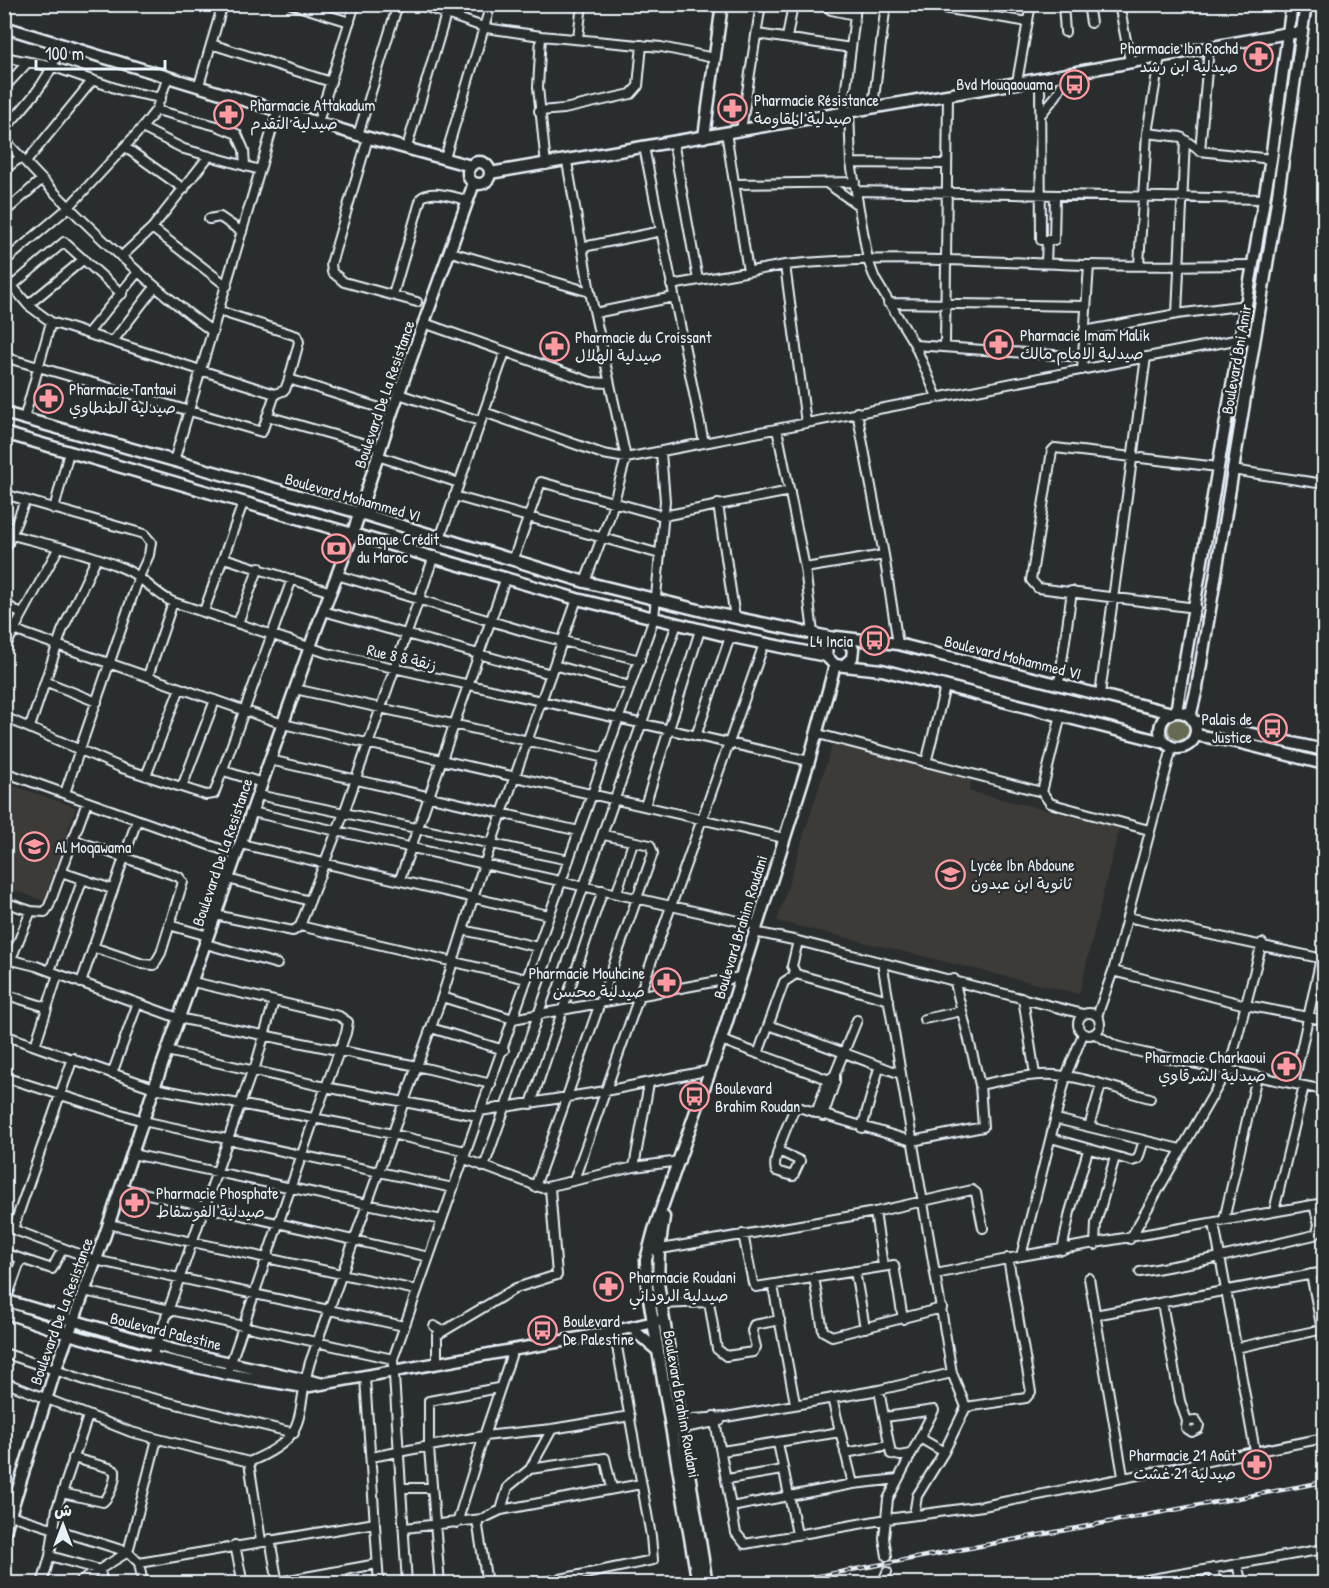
<svg xmlns="http://www.w3.org/2000/svg" width="1329" height="1588" viewBox="0 0 1329 1588" font-family="'Patrick Hand','Playpen Sans Arabic',sans-serif">
<rect width="100%" height="100%" fill="#2a2d2e"/>
<filter id="ink" filterUnits="userSpaceOnUse"><feTurbulence type="fractalNoise" baseFrequency=".0167" numOctaves="2"/><feDisplacementMap in="SourceGraphic" scale="12" xChannelSelector="R" yChannelSelector="G"/><feConvolveMatrix kernelMatrix="1 2 1 2 8 2 1 2 1" color-interpolation-filters="sRGB"/></filter>
<g filter="url(#ink)">
<path fill="#3c3a37" d="M833 742 972 778 969 791 1119 828 1079 994 777 921Z
M5 783 76 807 44 901 5 887Z"/>
<path fill="#656b51" stroke="#a6aea4" stroke-width="1.5" d="M1168 729a11 11 0 1 1 22 0a11 11 0 1 1-22 0Z"/>
<g fill="none" stroke-linecap="round" stroke-linejoin="round">
<path stroke="#464a4c" stroke-width="8" stroke-dasharray="8 4" stroke-linecap="butt" d="M887 1556V1572"/>
<defs>
<path id="street" d="M291 4 350 22
M418 4 486 28 541 36 661 47 714 58
M825 4 831 10 855 15 851 48
M918 4 1028 22
M1063 4 1065 32
M1088 4 1091 23
M1119 4 1130 61
M855 15 856 4
M757 34 851 48 843 112
M541 36 538 87 546 165
M578 38 582 4
M787 38 793 4
M211 44 331 82
M4 57 54 67 121 90 161 98
M1040 79 1041 240H1054L1055 195
M1017 82 1031 4
M199 85 223 4
M4 88 28 62
M873 106 886 4
M156 110 217 126 237 134 244 150 245 166
M539 111 564 109 631 94 638 86 642 45
M849 111 851 163 868 260 875 279 915 345 937 397
M1042 113 1056 96 1067 74
M318 122 355 4
M142 128 184 149 260 170
M4 130C29 101 50 81 61 44
M741 130 761 4
M726 132 748 271
M1147 133 1181 137 1200 151 1271 159
M358 135 398 4
M368 138 331 264 332 272 344 282 417 302
M4 139C68 209 136 276 213 332
M673 141 698 280
M125 147 184 189
M407 147 446 14
M644 147 704 443
M1200 151 1209 47
M445 158 491 4
M26 162 92 81
M567 162 590 292 626 458 609 519 585 582
M851 163 946 164
M4 170 21 157
M734 184 855 182
M828 184 858 205
M856 191 1264 199
M4 213 41 180
M209 219 220 217 242 232
M152 228 227 286
M583 247 662 231
M451 252 590 292
M121 257 152 228 209 156
M4 262 68 208 142 128 156 110 168 77
M1046 263 1047 240
M785 265C886 254 988 262 1090 265 1144 267 1199 265 1253 265
M1139 265 1147 133 1160 56
M4 276 28 305 51 322 275 394 262 432 4 357
M671 285 785 265 806 423
M12 286 64 242 122 294
M393 295 421 198C432 188 454 198 468 200
M888 303 1085 306
M28 305 84 259
M219 311 297 336 299 342 289 379 392 412
M595 313 674 297
M1177 314 1185 140
M424 323 591 382 608 383
M1084 331 1177 314 1246 305
M88 333 138 272
M113 341 155 287
M915 345 1082 357
M945 345 948 95
M1082 370 1089 265
M275 394 285 390 289 379
M399 394 480 421
M484 412 603 454 626 458 1240 339 1255 340
M857 412 884 555 898 644
M267 416 380 448
M24 419 51 322
M777 429 805 568 813 633
M378 456 459 483
M174 461 278 109
M1232 470 1324 484
M4 494 144 534 151 542 149 555 139 577 65 793
M454 496 660 554
M718 504 735 618
M54 509 69 452
M4 533C45 544 89 552 127 570 144 578 155 594 173 602L327 653 809 761
M440 538 505 352
M4 553 25 501
M224 558 331 592
M513 560 541 482 663 516 790 491
M805 568 884 555
M337 575 534 634 640 660
M4 603 21 614
M1196 608 1038 588 1031 580 1052 451 1055 448 1218 467
M204 611 243 503
M323 611 551 674
M238 623 259 567
M14 630 58 549
M4 650 14 630 283 724 784 838
M554 665 630 686
M148 676 173 602
M47 682 97 702
M1059 683 1072 591
M295 689 605 758
M1100 694 1146 357
M4 717 122 768 206 795 214 794 292 579
M30 727 62 631 96 559
M818 734 1042 792 1050 803 1060 806 1149 830
M696 736 730 637
M270 760 579 831
M926 763 945 687
M224 771 262 783
M4 772 237 855
M146 776 180 688
M182 787 215 700
M1042 792 1061 715
M258 795 569 860
M645 806 700 630
M252 812 756 925
M72 839 179 877 183 882 161 953 154 965 143 964 93 947
M241 844 548 915
M61 872 112 889
M228 879 310 901
M400 879 506 577
M617 892 633 842
M4 902 31 911 4 976
M31 911 45 912 49 906 87 802
M215 915 293 931 300 926 344 813 434 556
M1127 917 1324 959
M169 925 208 936
M300 926 527 979
M463 930 538 947
M754 932 798 941 1083 1014
M798 941 792 966 796 974 889 1000
M206 944 277 964
M4 958 36 966 178 1018 417 1066 491 1084
M882 962 952 1373 966 1407 944 1452 917 1496 914 1515
M50 971 82 881
M1113 971 1246 1005 1324 1020
M954 979 980 1085
M193 982 339 1016 348 1022 346 1033 314 1119 227 1374
M81 983 137 820
M4 994 46 1007
M442 997 513 1019 740 977
M1023 998 1035 1075
M1078 1024a11 11 0 1 1 22 0a11 11 0 1 1-22 0Z
M1097 1016 1113 971 1172 748
M924 1019 962 1011
M769 1025 901 1074
M431 1028 504 1050
M1095 1034 1116 1046 1144 1053 1324 1090
M4 1035 154 1088 366 1128 465 1151
M721 1040 835 1082
M35 1046 58 974
M167 1051 325 1087 478 1116
M758 1054 784 982 796 974
M254 1071 274 1001
M112 1074 137 1005
M4 1077 143 1121 453 1188
M1294 1083 1321 958
M531 1104 603 890
M480 1111 605 1091 711 1070
M816 1113 828 1080 832 1077
M823 1116 835 1082V1074L857 1020
M1056 1119 1180 1149
M1089 1127 1101 1085
M862 1128 879 1068
M1051 1138 1132 1161 1138 1159 1144 1140
M779 1151 800 1161 793 1176 776 1171C771 1160 789 1122 794 1110L798 1107 912 1141 983 1127 980 1085C1007 1079 1036 1072 1064 1076 1092 1079 1122 1091 1150 1098
M132 1154 442 1220
M462 1158 542 1188 634 1167 680 1161
M484 1167 677 624
M634 1167 649 1083
M574 1180 764 644
M535 1187 653 853 650 845 604 835
M121 1188 429 1257
M1274 1211 1304 1086
M875 1212 883 1266
M1224 1220 1257 1076
M1214 1223 1255 1451
M108 1224 416 1290
M4 1226 95 1260 404 1326
M13 1229 73 1058
M743 1234 753 1283 756 1287 894 1265 903 1319
M1130 1239 1230 1065 1262 943
M1095 1245 1096 1223 1115 1157
M655 1250 875 1212 972 1190 976 1193 983 1228
M1062 1250 1070 1212 1088 1150
M4 1253 52 1269 63 1248
M1021 1256 1066 1076 1083 1034
M855 1271 865 1328
M1140 1272 1221 1257 1314 1235 1317 1233 1319 1224 1314 1205
M936 1274 1021 1256 1324 1203
M1311 1274 1322 1330
M814 1277 823 1331 832 1336 942 1308
M1089 1278 1123 1476
M773 1286 795 1403
M84 1291 393 1359
M6 1301 21 1259
M1162 1303 1180 1401 1187 1421 1186 1428 1192 1432 1198 1429 1199 1425 1196 1420 1187 1421
M661 1304 709 1302 717 1349 726 1356 753 1352 756 1347 752 1331 754 1325 780 1320
M1095 1315 1324 1272
M434 1326 443 1331
M1236 1348 1324 1329
M4 1353 103 1386 294 1433
M152 1357 252 1071
M437 1363V1335L516 1288 557 1275 550 1188
M365 1378 379 1584
M4 1382 131 1432 249 1462C312 1436 294 1417 310 1362L442 997 479 879 577 599
M879 1390 891 1454 900 1456 911 1454
M832 1398 853 1484
M966 1407 1026 1398 1031 1392 1008 1258
M714 1416 736 1533 745 1544 887 1519 983 1506 1324 1438
M885 1417 934 1410 888 1499 884 1538 887 1556
M676 1420 726 1417 879 1390 952 1373
M679 1429 720 1421
M920 1438 944 1452
M778 1443 797 1534
M722 1451 840 1432
M845 1453 889 1445
M371 1457 484 1436 513 1350
M249 1462 261 1541
M530 1469 552 1429
M727 1479 783 1470
M402 1488H432
M62 1493 103 1502C110 1496 116 1480 115 1471L110 1468 73 1458
M731 1507 853 1484 898 1479
M501 1510 508 1487 530 1469 605 1458 612 1488
M4 1513 128 1552 139 1563 143 1584
M477 1520 487 1584
M457 1523 484 1436 552 1429 630 1416
M405 1528 482 1519 501 1510 641 1484
M270 1539 278 1584
M235 1545 243 1584
M50 1556 100 1570 103 1584
M139 1563 375 1523
M1237 1564 1242 1584
M1213 1568 1216 1584
M342 1570 343 1584
M278 1582 377 1564
M42 1584 50 1556 57 1508 88 1416
M76 1584 128 1552 157 1439
M407 1584 393 1359 654 618 665 501 661 452
M440 1584 429 1448V1401L498 1388
M536 1584 653 1560 651 1536 614 1330
M882 1584 887 1572
M1123 1584 1324 1549"/>
<path id="secondary" d="M4 27 358 135 471 166
M704 137 722 4
M468 173a11 11 0 1 1 22 0a11 11 0 1 1-22 0Z
M490 173 1040 79 1288 33H1302
M4 413 360 513 585 582 703 611 834 638
M4 433 577 599 723 635 826 656
M845 664 852 658 853 649 846 639
M1160 730a18 18 0 1 1 36 0a18 18 0 1 1-36 0Z
M1176 712 1271 159 1292 4
M1190 717 1197 688 1273 228 1306 4
M1193 721 1324 750
M1195 735 1237 742 1324 764
M1163 742 882 670 835 665 826 656 827 643 837 637 898 644 1172 713
M664 1217 659 1250 658 1283 707 1584
M4 1300 173 1350 319 1383
M4 1312 68 1334 152 1357 227 1374 304 1387 602 1334 663 1320
M637 1333 657 1350
M4 1534 55 1371 105 1235 154 1088 317 627 353 533 392 412 474 183
M698 1584 647 1287 646 1260 654 1230 721 1040 809 761 835 665"/>
</defs>
<use href="#street" stroke="#e8f1f8" stroke-width="12"/>
<use href="#secondary" stroke="#e8f1f8" stroke-width="15"/>
<use href="#street" stroke="#2a2d2e" stroke-width="8"/>
<use href="#secondary" stroke="#2a2d2e" stroke-width="10"/>
<defs>
<path id="rail" d="M776 1584 1324 1482"/>
</defs>
<use href="#rail" stroke="#e8f1f8" stroke-width="4.5"/>
<use href="#rail" stroke="#2a2d2e" stroke-width="2" stroke-dasharray="7" stroke-linecap="butt"/>
</g>
</g>
<defs>
<symbol id="pharmacy-ring" viewBox="-11 -11 22 22"><circle r="9.5" fill="#2a2d2e" stroke="#ff9aa2" stroke-width="1.5"/><path d="M-2-6h4v4h4v4h-4v4h-4v-4h-4v-4h4Z" fill="#ff9aa2"/></symbol>
<symbol id="bus-ring" viewBox="-11 -11 22 22"><circle r="9.5" fill="#2a2d2e" stroke="#ff9aa2" stroke-width="1.5"/><path d="M-5-6H5V4H4V6H2V4H-2V6H-4V4H-5ZM-3.5-4V0h7V-4ZM-3.5 1.2v1.5H-2V1.2ZM2 1.2v1.5H3.5V1.2Z" fill="#ff9aa2"/></symbol>
<symbol id="bank-ring" viewBox="-11 -11 22 22"><circle r="9.5" fill="#2a2d2e" stroke="#ff9aa2" stroke-width="1.5"/><path d="M-6-4H6V4H-6ZM0-2.3a2.3 2.3 0 1 0 0 4.6a2.3 2.3 0 1 0 0-4.6Z" fill="#ff9aa2"/></symbol>
<symbol id="school-ring" viewBox="-11 -11 22 22"><circle r="9.5" fill="#2a2d2e" stroke="#ff9aa2" stroke-width="1.5"/><path d="M0-5L7-2L0 1L-7-2ZM-4 1L0 2.5L4 1V4Q0 6-4 4Z" fill="#ff9aa2"/></symbol>
</defs>
<g fill-rule="evenodd">
<use href="#pharmacy-ring" x="1242" y="40" width="33" height="33"/>
<use href="#bus-ring" x="1058" y="68" width="33" height="33"/>
<use href="#pharmacy-ring" x="716" y="92" width="33" height="33"/>
<use href="#pharmacy-ring" x="212" y="98" width="33" height="33"/>
<use href="#pharmacy-ring" x="982" y="328" width="33" height="33"/>
<use href="#pharmacy-ring" x="538" y="330" width="33" height="33"/>
<use href="#pharmacy-ring" x="32" y="382" width="33" height="33"/>
<use href="#bank-ring" x="320" y="532" width="33" height="33"/>
<use href="#bus-ring" x="858" y="624" width="33" height="33"/>
<use href="#bus-ring" x="1256" y="712" width="33" height="33"/>
<use href="#school-ring" x="18" y="830" width="33" height="33"/>
<use href="#school-ring" x="934" y="858" width="33" height="33"/>
<use href="#pharmacy-ring" x="650" y="966" width="33" height="33"/>
<use href="#pharmacy-ring" x="1270" y="1050" width="33" height="33"/>
<use href="#bus-ring" x="678" y="1080" width="33" height="33"/>
<use href="#pharmacy-ring" x="118" y="1186" width="33" height="33"/>
<use href="#pharmacy-ring" x="592" y="1270" width="33" height="33"/>
<use href="#bus-ring" x="526" y="1314" width="33" height="33"/>
<use href="#pharmacy-ring" x="1240" y="1448" width="33" height="33"/>
</g>
<g text-anchor="middle" stroke-width="5" stroke-linejoin="round" paint-order="stroke">
<g font-size="16" fill="#e8f1f8" stroke="#2a2d2e" text-anchor="start">
<text x="1238" y="54" text-anchor="end">Pharmacie Ibn Rochd<tspan x="1238" dy="18">صيدلية ابن رشد</tspan></text>
<text x="1053" y="90" text-anchor="end">Bvd Mouqaouama</text>
<text x="754" y="106">Pharmacie Résistance<tspan x="754" dy="18">صيدلية المقاومة</tspan></text>
<text x="250" y="111">Pharmacie Attakadum<tspan x="250" dy="18">صيدلية التقدم</tspan></text>
<text x="1020" y="341">Pharmacie Imam Malik<tspan x="1020" dy="18">صيدلية الامام مالك</tspan></text>
<text x="575" y="343">Pharmacie du Croissant<tspan x="575" dy="18">صيدلية الهلال</tspan></text>
<text x="69" y="395">Pharmacie Tantawi<tspan x="69" dy="18">صيدلية الطنطاوي</tspan></text>
<text x="357" y="545">Banque Crédit<tspan x="357" dy="18">du Maroc</tspan></text>
<text x="853" y="647" text-anchor="end">L4 Incia</text>
<text x="1252" y="725" text-anchor="end">Palais de<tspan x="1252" dy="18">Justice</tspan></text>
<text x="55" y="853">Al Moqawama</text>
<text x="971" y="871">Lycée Ibn Abdoune<tspan x="971" dy="18">ثانوية ابن عبدون</tspan></text>
<text x="645" y="979" text-anchor="end">Pharmacie Mouhcine<tspan x="645" dy="18">صيدلية محسن</tspan></text>
<text x="1266" y="1063" text-anchor="end">Pharmacie Charkaoui<tspan x="1266" dy="18">صيدلية الشرقاوي</tspan></text>
<text x="715" y="1094">Boulevard<tspan x="715" dy="18">Brahim Roudan</tspan></text>
<text x="156" y="1199">Pharmacie Phosphate<tspan x="156" dy="18">صيدلية الفوسفاط</tspan></text>
<text x="629" y="1283">Pharmacie Roudani<tspan x="629" dy="18">صيدلية الروداني</tspan></text>
<text x="563" y="1327">Boulevard<tspan x="563" dy="18">De Palestine</tspan></text>
<text x="1236" y="1461" text-anchor="end">Pharmacie 21 Août<tspan x="1236" dy="18">صيدلية 21 غشت</tspan></text>
</g>
<g font-size="16" fill="#e8f1f8" stroke="#2a2d2e">
<text transform="translate(1236 359) rotate(-80)" y="6">Boulevard Bni Amir</text>
<text transform="translate(384 394) rotate(-71)" y="6">Boulevard De La Resistance</text>
<text transform="translate(353 497) rotate(16)" y="6">Boulevard Mohammed VI</text>
<text transform="translate(402 657) rotate(13)" y="6">Rue 8 8 زنقة</text>
<text transform="translate(1013 657) rotate(14)" y="6">Boulevard Mohammed VI</text>
<text transform="translate(222 852) rotate(-71)" y="6">Boulevard De La Resistance</text>
<text transform="translate(740 927) rotate(-73)" y="6">Boulevard Brahim Roudani</text>
<text transform="translate(61 1311) rotate(-70)" y="6">Boulevard De La Resistance</text>
<text transform="translate(166 1331) rotate(14)" y="6">Boulevard Palestine</text>
<text transform="translate(682 1404) rotate(80)" y="6">Boulevard Brahim Roudani</text>
</g>
</g>
<rect width="1329" height="1588" fill="none" stroke="#2a2d2e" stroke-width="24"/>
<rect x="12" y="12" width="1305" height="1564" fill="none" stroke="#e8f1f8" stroke-width="2" filter="url(#ink)"/>
<g transform="translate(63 1525)" stroke="#2a2d2e" stroke-width="4.5" paint-order="stroke">
<path d="M0-4.5L10 22L0 15L-10 22Z" fill="#e8f1f8"/>
<text y="-9" font-size="16" font-weight="bold" text-anchor="middle" fill="#e8f1f8">ش</text>
</g>
<path d="M36 60v9h129v-9" fill="none" stroke="#e8f1f8" stroke-width="3"/>
<text x="45" y="60" font-size="18" fill="#e8f1f8" stroke="#2a2d2e" stroke-width="4.5" paint-order="stroke">100 m</text>
</svg>
